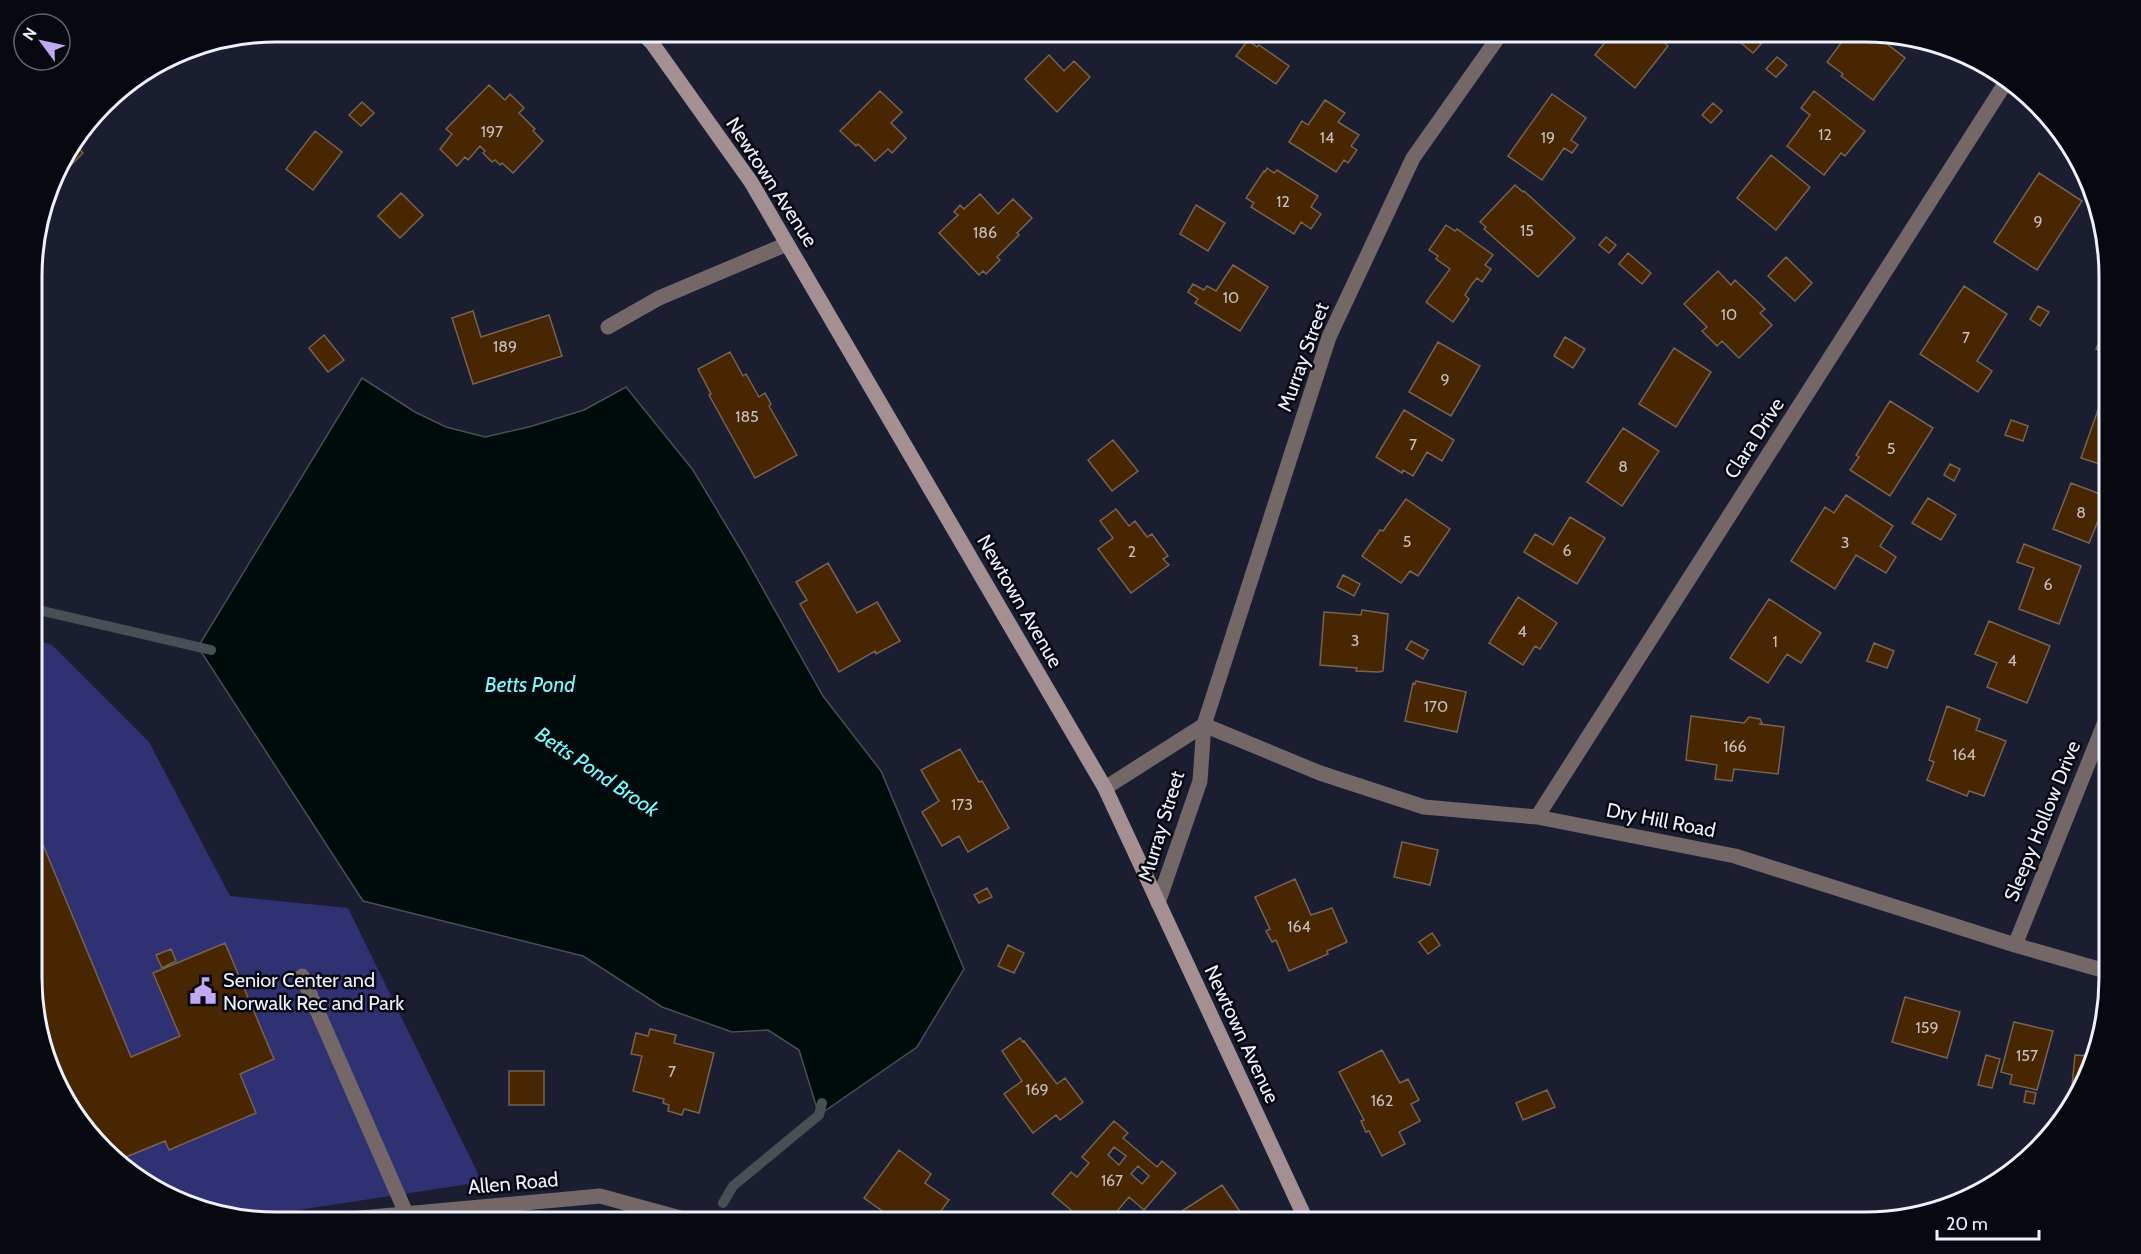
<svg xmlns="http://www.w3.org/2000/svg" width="2141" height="1254" viewBox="0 0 2141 1254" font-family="Cabin,sans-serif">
<rect width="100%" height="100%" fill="#1b1d30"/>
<path fill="#303173" d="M34 639 52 645 149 742 230 896 348 908 482 1182 245 1218 212 1214 153 1190 73 1114 34 1010Z"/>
<path fill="#000b0b" stroke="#475054" stroke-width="1.5" d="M362 378 415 412 446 427 485 437 529 427 584 410 626 387 693 470 744 555 823 696 881 771 964 969 917 1047 819 1115 799 1050 768 1030 732 1032 662 1007 583 956 363 901 198 647Z"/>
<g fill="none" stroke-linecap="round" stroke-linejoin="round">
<path stroke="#475054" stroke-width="10" d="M34 609 211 650
M723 1203 733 1186 819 1115 822 1103"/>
</g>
<path fill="#482601" stroke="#766352" stroke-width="1.5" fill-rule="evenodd" d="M1613 32H1663L1658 37 1668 46 1635 88 1595 55Z
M1837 32H1872L1905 58 1873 100 1841 76 1843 74 1827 62 1844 39 1836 33Z
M1748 34 1761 44 1753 53 1741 43Z
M1248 40 1257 47 1259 45 1289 66 1276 84 1236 56Z
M1049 55 1064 71 1074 61 1090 77 1057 112 1025 79Z
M1777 57 1787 65 1776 77 1766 69Z
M489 85 505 100 510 94 524 108 519 113 535 129 533 131 543 141 513 173 502 163 500 165 495 160 492 162 483 153 485 151 480 146 468 160 465 157 457 166 440 149 452 134 446 129Z
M880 91 902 112 891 123 906 138 892 153 888 149 875 161 858 144 856 146 840 131Z
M1814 91 1865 131 1845 156 1841 153 1824 175 1787 146 1810 115 1801 108Z
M1552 94 1586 118 1571 140 1578 145 1572 153 1564 148 1542 180 1508 156Z
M1325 100 1345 113 1338 122 1359 135 1351 146 1357 150 1348 163 1344 160 1336 172 1289 142 1302 121 1308 125Z
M362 102 374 113 361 126 349 115Z
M1713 103 1722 111 1711 123 1702 115Z
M315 131 342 152 313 190 286 169Z
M75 144 83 153 52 184 57 168Z
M1771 155 1810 187 1776 230 1737 198Z
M1267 168 1274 173 1277 170 1318 196 1311 207 1321 214 1311 229 1301 222 1294 234 1251 207 1254 203 1246 198 1264 171 1265 172Z
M2039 173 2082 201 2037 270 1994 242Z
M1515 185 1523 192 1524 191 1575 238 1538 277 1484 229 1486 227 1480 222Z
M401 193 423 215 400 238 378 216Z
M980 194 998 214 1013 199 1032 218 1017 233 1019 235 997 257 1000 260 986 274 983 271 979 275 939 233 958 215 954 212 960 205 964 209Z
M1196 205 1225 223 1208 251 1180 234Z
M1446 225 1455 231 1457 229 1493 255 1485 265 1491 269 1482 282 1477 278 1472 284 1465 295 1469 299 1453 322 1426 302 1450 269 1436 259 1438 256 1429 250Z
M1606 237 1616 245 1609 253 1599 245Z
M1628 253 1651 273 1642 284 1619 264Z
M1786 257 1812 283 1795 301 1768 276Z
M1233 265 1268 287 1240 331 1195 303 1198 299 1188 292 1193 284 1204 290 1207 286 1216 291Z
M1718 271 1731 285 1735 280 1765 309 1760 313 1772 325 1739 358 1722 341 1717 346 1702 331 1707 327 1684 304Z
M1964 286 2007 314 1977 361 1992 371 1978 392 1920 354Z
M2038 306 2049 312 2040 326 2030 319Z
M473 311 481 337 549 315 562 356 473 384 452 318Z
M2109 318V354L2096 349Z
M324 335 344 360 328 372 309 348Z
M1565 337 1585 349 1573 368 1554 356Z
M1438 342 1480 366 1451 416 1409 392Z
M1674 348 1711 372 1676 427 1639 404Z
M730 352 743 376 746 374 759 397 765 393 771 404 769 406 797 455 755 478 709 395 711 394 698 369Z
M1890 401 1933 428 1890 496 1850 470 1859 457 1856 455Z
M1404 410 1454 440 1442 461 1427 452 1413 476 1403 470 1402 473 1376 457Z
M2098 410 2109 414V467L2081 458Z
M2011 420 2028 426 2023 441 2005 435Z
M1623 428 1659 451 1622 506 1587 482Z
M1113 440 1138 471 1112 491 1088 460Z
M1950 464 1960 469 1954 481 1944 475Z
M2071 483 2108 497 2089 543 2053 529Z
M1846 495 1893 526 1880 546 1896 557 1886 573 1856 555 1835 589 1791 561 1825 507 1834 513Z
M1928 498 1956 515 1941 540 1912 523Z
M1406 499 1450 529 1418 576 1410 571 1401 583 1362 556 1380 530 1383 531Z
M1116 509 1129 526 1135 521 1147 537 1152 534 1168 556 1163 559 1169 565 1131 593 1098 549 1113 538 1100 521Z
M1570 517 1605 538 1577 584 1524 552 1535 534 1553 545Z
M2024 544 2081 566 2059 624 2019 609 2034 568 2017 562Z
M828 563 857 613 877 602 900 641 876 654 875 651 839 672 800 604 807 600 796 582Z
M1343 575 1360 584 1354 596 1337 587Z
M1518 597 1557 623 1540 649 1535 646 1523 665 1489 643Z
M1769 599 1821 633 1801 663 1787 654 1768 683 1730 658Z
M1362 610 1388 614 1383 671 1379 672 1356 671 1357 668 1320 665 1324 612 1361 615Z
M1989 621 2050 646 2027 703 1987 687 1997 663 1975 654Z
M1411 641 1428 650 1423 659 1406 649Z
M1874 643 1894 651 1887 668 1867 661Z
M1416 681 1466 692 1457 732 1405 721 1413 683 1415 684Z
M1947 706 1980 719 1976 730 2006 741 1984 796 1969 791 1967 796 1927 780 1934 762 1929 760Z
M1691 716 1744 723 1749 717 1760 719 1762 723 1760 724 1784 727 1778 774 1734 769 1732 781 1715 779 1717 765 1686 760Z
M960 749 979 782 982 781 1009 828 968 852 959 836 942 846 922 812 939 801 921 770Z
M34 823 131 1057 180 1036 153 973 225 943 274 1059 240 1074 256 1113 169 1150 165 1141 121 1159 73 1114 34 1010Z
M1402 842 1438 850 1430 885 1394 877Z
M1295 879 1311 915 1332 908 1347 942 1327 951 1328 954 1289 971 1276 940 1272 942 1266 931 1270 929 1255 897Z
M987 888 992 897 979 903 974 895Z
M1432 933 1440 945 1428 954 1419 942Z
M1008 945 1024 953 1014 973 998 966Z
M171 949 176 961 162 968 156 955Z
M1905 997 1960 1012 1947 1058 1892 1042Z
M2014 1022 2053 1031 2037 1090 2010 1084 2012 1075 2001 1072Z
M650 1029 676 1035 674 1043 714 1053 699 1113 684 1109 682 1115 668 1111 669 1105 663 1103 664 1099 633 1091 642 1056 631 1054 636 1033 648 1036Z
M1020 1038 1023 1042 1024 1041 1057 1084 1065 1078 1083 1102 1060 1120 1056 1115 1033 1133 1004 1094 1022 1081 1002 1051Z
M1382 1050 1400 1083 1408 1079 1419 1100 1411 1104 1420 1121 1399 1132 1405 1144 1382 1156 1369 1131 1366 1132 1361 1121 1364 1120 1339 1072Z
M1986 1055 2000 1059 1992 1088 1978 1085Z
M2075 1055 2090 1056 2077 1101 2072 1107H2070Z
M509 1071H544V1105H509Z
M1547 1090 1555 1107 1523 1120 1516 1103Z
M2026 1091 2036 1093 2034 1104 2024 1102Z
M1114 1121 1128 1133 1123 1138 1157 1167 1162 1161 1176 1173 1144 1210 1129 1197 1108 1222H1098L1093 1218 1089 1222H1085L1052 1194 1071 1172 1077 1177 1089 1163 1082 1157ZM1114 1147 1126 1156 1119 1165 1108 1155ZM1138 1166 1149 1176 1142 1184 1131 1174Z
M899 1150 931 1174 925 1183 949 1200 933 1222H886L881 1219 885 1213 864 1198Z
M1222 1185 1247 1222H1185L1179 1213Z"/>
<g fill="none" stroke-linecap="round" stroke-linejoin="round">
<path stroke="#746768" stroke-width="15" d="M608 327 659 298 787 244
M302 976 406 1213"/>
<path stroke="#746768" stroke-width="15" d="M1105 788 1204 725 1329 337 1413 158 1502 32
M1537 817 2006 82
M1158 903 1200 781 1204 725 1320 773 1424 807 1537 817 1735 856 2015 945 2109 972
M2015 945 2109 712
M331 1222 349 1219 600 1196 695 1222"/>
<path stroke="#a49092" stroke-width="15" d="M641 32 652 43 751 182 1105 788 1307 1222"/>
</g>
<defs>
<symbol id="civic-bare" viewBox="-9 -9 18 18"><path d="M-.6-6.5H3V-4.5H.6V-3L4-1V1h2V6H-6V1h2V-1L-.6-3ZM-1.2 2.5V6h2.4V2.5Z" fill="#c1a8f3" stroke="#070810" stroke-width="2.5" paint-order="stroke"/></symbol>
</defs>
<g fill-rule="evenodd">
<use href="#civic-bare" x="184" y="972" width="38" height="38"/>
</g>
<g text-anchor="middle" stroke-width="5" stroke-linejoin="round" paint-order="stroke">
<g font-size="16" fill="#c4bebe">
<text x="492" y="137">197</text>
<text x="1825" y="140">12</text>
<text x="1327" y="143">14</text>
<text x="1548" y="143">19</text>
<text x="1283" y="207">12</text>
<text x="2038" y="227">9</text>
<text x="1527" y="236">15</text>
<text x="985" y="238">186</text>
<text x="1231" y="303">10</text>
<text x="1729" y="320">10</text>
<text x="1966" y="343">7</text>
<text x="505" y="352">189</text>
<text x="1445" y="385">9</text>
<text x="747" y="422">185</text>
<text x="1413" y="450">7</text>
<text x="1891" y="454">5</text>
<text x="1623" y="472">8</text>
<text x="2081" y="518">8</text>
<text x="1407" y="547">5</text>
<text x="1845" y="548">3</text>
<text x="1567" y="556">6</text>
<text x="1132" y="557">2</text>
<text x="2048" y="590">6</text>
<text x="1522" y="637">4</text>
<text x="1355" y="646">3</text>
<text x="1775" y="647">1</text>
<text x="2012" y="666">4</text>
<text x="1436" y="712">170</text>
<text x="1735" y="752">166</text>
<text x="1964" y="760">164</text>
<text x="962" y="810">173</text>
<text x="1299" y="932">164</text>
<text x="1927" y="1033">159</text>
<text x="2027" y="1061">157</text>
<text x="672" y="1077">7</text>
<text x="1037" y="1095">169</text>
<text x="1382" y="1106">162</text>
<text x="1112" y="1186">167</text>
</g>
<g font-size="20" fill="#edf0fd" stroke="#070810">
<text transform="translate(772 182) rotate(57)" y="7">Newtown Avenue</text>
<text transform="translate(1303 357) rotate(-70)" y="7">Murray Street</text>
<text transform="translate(1754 438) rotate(-57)" y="7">Clara Drive</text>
<text transform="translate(1020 601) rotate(60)" y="7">Newtown Avenue</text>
<text transform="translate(1661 820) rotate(11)" y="7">Dry Hill Road</text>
<text transform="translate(2042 821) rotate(-68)" y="7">Sleepy Hollow Drive</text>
<text transform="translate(1161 826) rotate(-73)" y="7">Murray Street</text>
<text transform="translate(1242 1034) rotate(65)" y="7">Newtown Avenue</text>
<text transform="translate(513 1183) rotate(-5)" y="7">Allen Road</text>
</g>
<g font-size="20" fill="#edf0fd" stroke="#070810" text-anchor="start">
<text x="223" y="987">Senior Center and<tspan x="223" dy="23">Norwalk Rec and Park</tspan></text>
</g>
<g font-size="21" font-style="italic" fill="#77fcfb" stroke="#070810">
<text x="530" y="692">Betts Pond</text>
<text transform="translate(597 772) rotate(34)" y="7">Betts Pond Brook</text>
</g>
</g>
<path d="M0 0H2141V1254H0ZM276 42H1865A234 234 0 0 1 2099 276V978A234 234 0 0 1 1865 1212H276A234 234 0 0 1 42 978V276A234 234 0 0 1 276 42Z" fill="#070810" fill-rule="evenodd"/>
<path fill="none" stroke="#edf0fd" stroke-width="3" d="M276 42H1865A234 234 0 0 1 2099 276V978A234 234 0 0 1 1865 1212H276A234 234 0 0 1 42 978V276A234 234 0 0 1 276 42Z"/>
<g transform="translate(42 42) rotate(303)"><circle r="28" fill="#070810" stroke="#63656f" stroke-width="1.5"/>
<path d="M0-4.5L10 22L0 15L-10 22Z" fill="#c1a8f3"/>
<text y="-9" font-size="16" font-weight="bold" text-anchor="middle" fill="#edf0fd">N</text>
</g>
<path d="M1937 1230v9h102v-9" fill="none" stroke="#edf0fd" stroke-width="3"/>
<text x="1946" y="1230" font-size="18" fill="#edf0fd" stroke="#070810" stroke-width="4.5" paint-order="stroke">20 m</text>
</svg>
